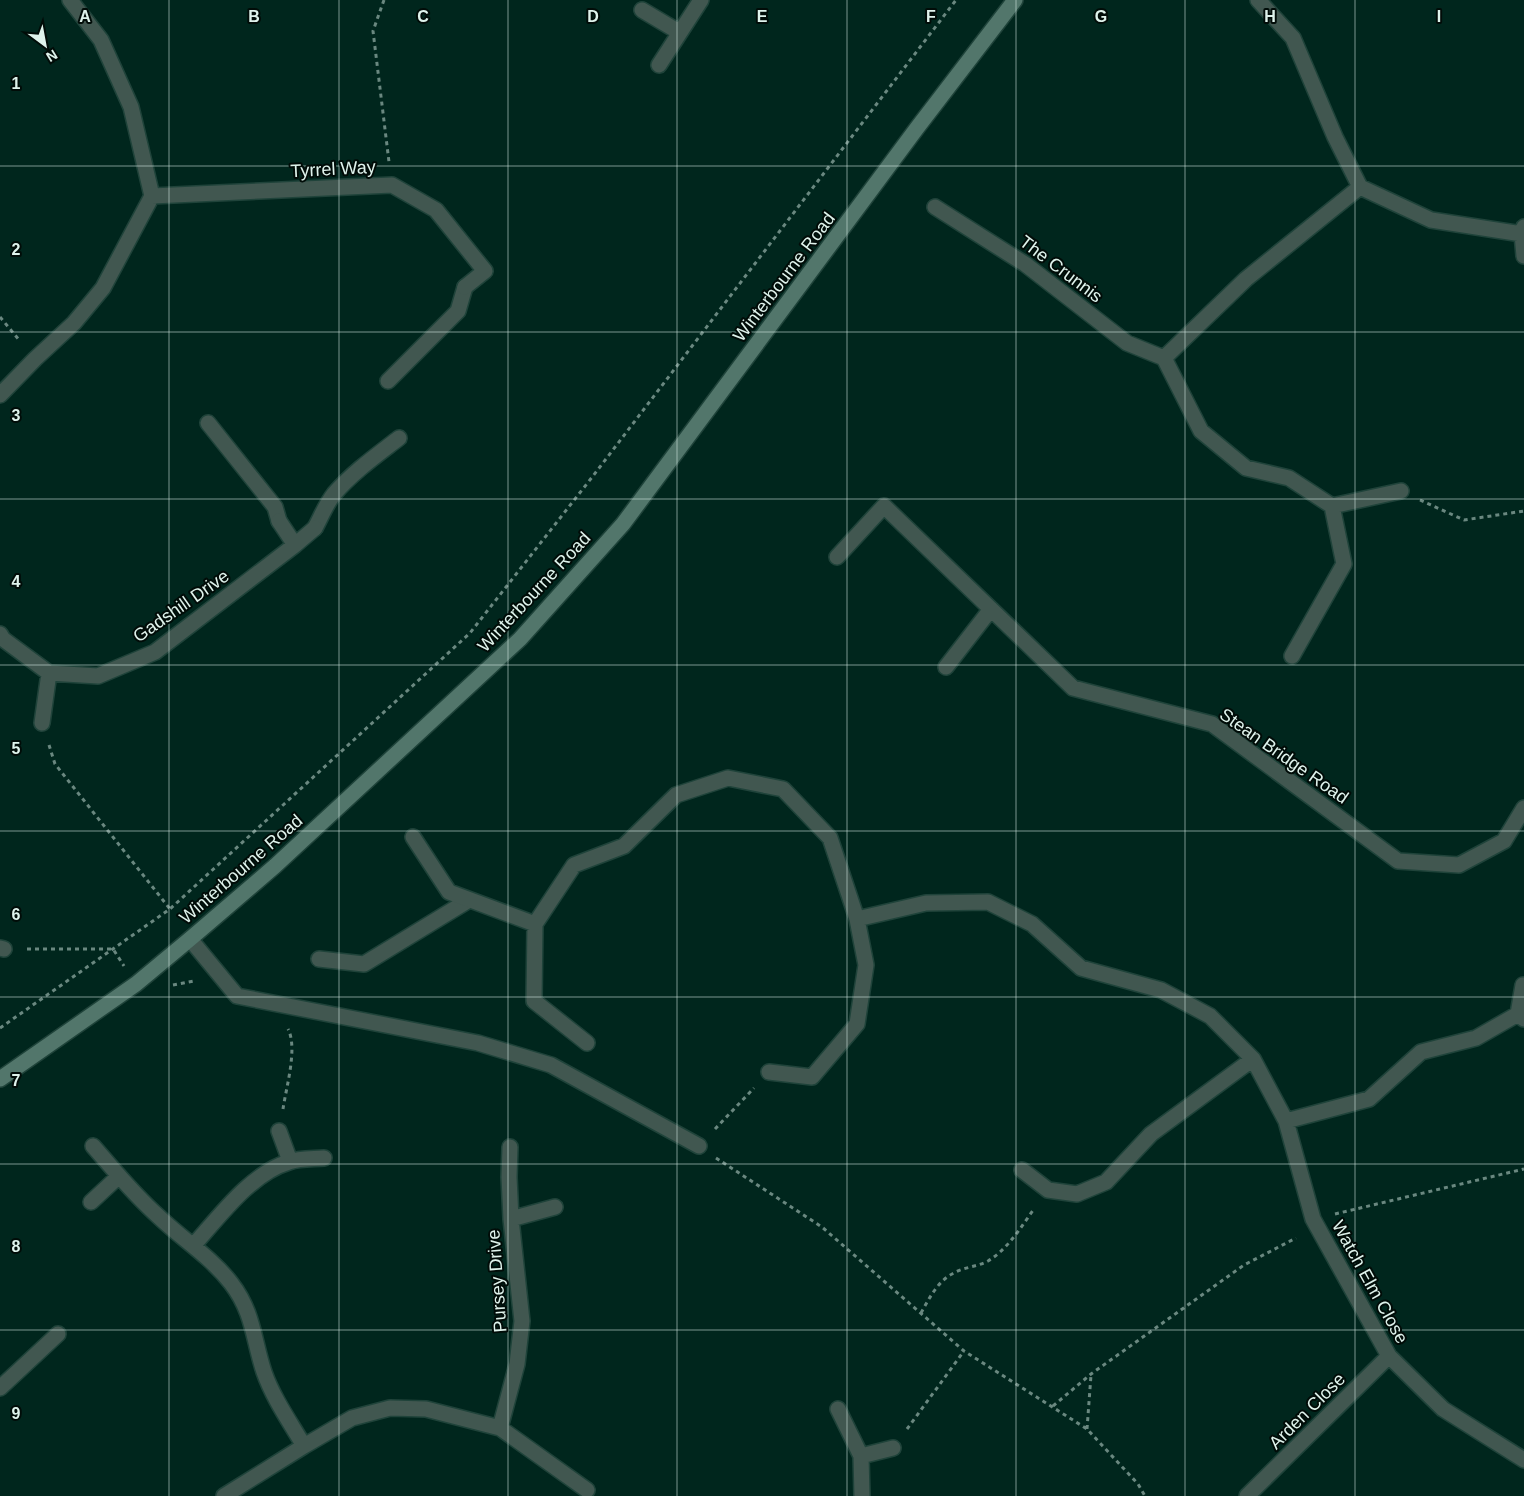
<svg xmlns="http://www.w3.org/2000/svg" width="1524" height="1496" viewBox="0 0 1524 1496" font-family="Helvetica,sans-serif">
<rect width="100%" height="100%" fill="#00261d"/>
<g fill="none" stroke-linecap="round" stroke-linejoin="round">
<defs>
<path id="lane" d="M388 381 458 311 465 287
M208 423 275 507 279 521
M315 528C321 517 326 504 334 494 353 472 377 455 399 438
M190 939 237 996 478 1043 551 1065 699 1146
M319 959 364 964 469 900"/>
<path id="street" d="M1258 0 1293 38 1335 137 1360 187
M642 10 679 32
M659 65 701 0
M152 196 392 185 436 210 485 271 465 287
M935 207 1025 264 1127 343 1164 358 1246 279 1360 187 1431 220 1522 234
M1524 227 1522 234 1524 256
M1164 358 1201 431 1246 468 1289 478 1332 506 1401 491
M0 395 35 359 74 323 103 288 152 196 131 107 101 40 70 0
M279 521 295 545
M837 557 884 506 1073 688 1212 724 1398 861 1459 865 1504 841 1524 808
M0 634 3 639 49 673 98 676 155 652 295 545 315 528
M1292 656 1344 564 1332 506
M946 667 991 609
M42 723 49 673
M413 837 449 892 535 924
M857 919 926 903 988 902 1032 924 1081 968 1161 990 1210 1016 1253 1059 1286 1121 1313 1219 1389 1356 1443 1409 1524 1460
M0 948 4 949
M1518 1014 1523 985
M587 1043 534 1001 535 924 574 865 624 846 676 795 728 778 783 789 830 838 857 919 866 965 857 1024 812 1077 769 1072
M1286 1121 1369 1099 1421 1052 1476 1038 1518 1014 1524 1019
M279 1131 290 1161
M93 1146C114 1170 134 1195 158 1216 182 1239 211 1257 231 1283 254 1313 253 1339 264 1372 273 1398 290 1422 304 1446
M1022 1170 1048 1190 1077 1194 1106 1182 1151 1134 1253 1059
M91 1202 119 1176
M511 1219 555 1207
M193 1246C219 1217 251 1173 289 1162 300 1158 313 1159 324 1158
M0 1388 58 1334
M838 1409 861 1456 862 1496
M500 1428 517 1364 522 1321 511 1219 509 1177 510 1147
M861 1456 893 1448
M224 1496 304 1446 352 1418 390 1408 426 1409 500 1428 587 1490
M1247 1496 1389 1356"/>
<path id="secondary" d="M0 1079 136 984 190 939 275 866 520 639 623 524 917 128 1015 0"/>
</defs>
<use href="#lane" stroke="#1f433a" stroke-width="18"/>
<use href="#street" stroke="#1f433a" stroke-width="18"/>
<use href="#secondary" stroke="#1f433a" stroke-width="18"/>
<path stroke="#6a8880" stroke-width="3" stroke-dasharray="4 4" stroke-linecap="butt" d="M384 0 373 31 389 162
M0 317 20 341
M1420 500 1464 520 1524 511
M49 745 55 764 170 909
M27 949H113L124 966
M173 985 194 981
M0 1028 170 909 470 633 593 476 956 0
M283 1109C286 1088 298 1048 288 1029
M715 1129 754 1088
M716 1158 822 1227 964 1351 1087 1429 1138 1484 1145 1496
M1335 1214 1524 1169
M921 1313C929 1299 937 1282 952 1274 963 1267 977 1267 988 1261 1008 1249 1021 1227 1034 1209
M1053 1406 1091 1374 1244 1265 1296 1238
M907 1429 964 1351
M1087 1429 1091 1375"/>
<use href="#lane" stroke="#415750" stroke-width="15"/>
<use href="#street" stroke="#415750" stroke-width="15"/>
<use href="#secondary" stroke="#52766b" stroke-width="15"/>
</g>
<path fill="none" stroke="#dff3ec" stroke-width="1" stroke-opacity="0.55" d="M169 0V1496M339 0V1496M508 0V1496M677 0V1496M847 0V1496M1016 0V1496M1185 0V1496M1355 0V1496M0 166H1524M0 332H1524M0 499H1524M0 665H1524M0 831H1524M0 997H1524M0 1164H1524M0 1330H1524"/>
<g text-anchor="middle" stroke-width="4" stroke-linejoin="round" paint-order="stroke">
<g font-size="18" fill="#dff3ec" stroke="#010c08">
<text transform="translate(333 169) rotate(-3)" y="6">Tyrrel Way</text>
<text transform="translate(1061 269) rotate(37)" y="6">The Crunnis</text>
<text transform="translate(784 277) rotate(-53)" y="6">Winterbourne Road</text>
<text transform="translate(534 592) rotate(-47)" y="6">Winterbourne Road</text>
<text transform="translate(181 606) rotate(-35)" y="6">Gadshill Drive</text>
<text transform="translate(1284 756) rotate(35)" y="6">Stean Bridge Road</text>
<text transform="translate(241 869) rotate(-41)" y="6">Winterbourne Road</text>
<text transform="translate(497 1281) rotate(-94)" y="6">Pursey Drive</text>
<text transform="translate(1370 1282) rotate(61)" y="6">Watch Elm Close</text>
<text transform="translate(1307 1411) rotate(-45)" y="6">Arden Close</text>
</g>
</g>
<g font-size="16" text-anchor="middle" font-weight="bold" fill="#dff3ec" stroke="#010c08" stroke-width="4" stroke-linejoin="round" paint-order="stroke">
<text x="85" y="22">A</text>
<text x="254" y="22">B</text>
<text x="423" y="22">C</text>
<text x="593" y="22">D</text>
<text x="762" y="22">E</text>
<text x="931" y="22">F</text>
<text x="1101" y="22">G</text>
<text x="1270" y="22">H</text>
<text x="1439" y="22">I</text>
<text x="16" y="89">1</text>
<text x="16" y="255">2</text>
<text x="16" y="421">3</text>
<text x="16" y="587">4</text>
<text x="16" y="754">5</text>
<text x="16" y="920">6</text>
<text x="16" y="1086">7</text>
<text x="16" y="1252">8</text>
<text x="16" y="1419">9</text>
</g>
<g transform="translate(45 45) rotate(148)" stroke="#010c08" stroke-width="4" paint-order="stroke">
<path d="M0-4L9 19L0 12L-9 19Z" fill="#dff3ec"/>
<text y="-8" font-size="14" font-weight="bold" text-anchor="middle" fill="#dff3ec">N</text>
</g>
</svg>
